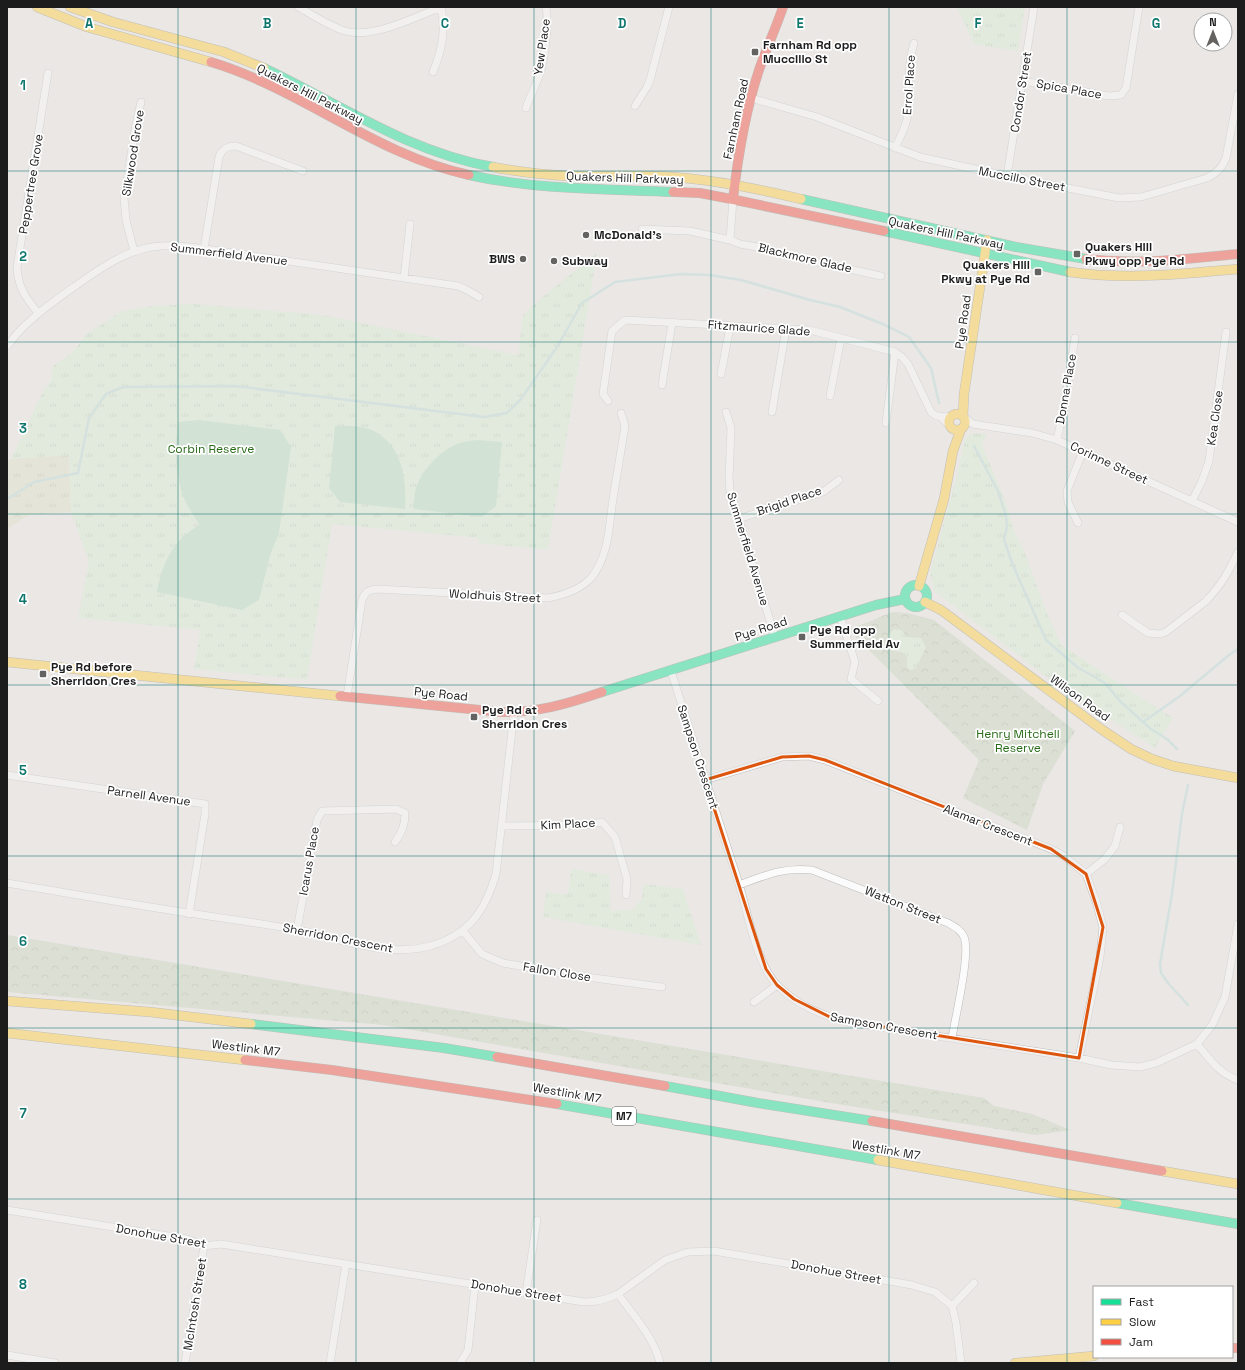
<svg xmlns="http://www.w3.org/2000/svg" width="1245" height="1370" viewBox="0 0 1245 1370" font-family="'Space Grotesk',sans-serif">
<defs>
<pattern id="grass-tufts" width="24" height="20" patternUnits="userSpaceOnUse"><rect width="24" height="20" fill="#dee3c7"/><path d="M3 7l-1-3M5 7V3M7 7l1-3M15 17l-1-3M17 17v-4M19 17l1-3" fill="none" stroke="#bec2aa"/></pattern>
<pattern id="forest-crowns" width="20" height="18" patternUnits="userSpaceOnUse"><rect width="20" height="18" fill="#ccd5bd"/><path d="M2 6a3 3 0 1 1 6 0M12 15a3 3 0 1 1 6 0" fill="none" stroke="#afb6a2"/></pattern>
<pattern id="park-tufts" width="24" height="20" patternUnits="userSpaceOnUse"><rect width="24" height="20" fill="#daedd3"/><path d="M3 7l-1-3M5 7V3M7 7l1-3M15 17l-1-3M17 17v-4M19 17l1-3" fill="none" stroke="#bacbb5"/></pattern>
</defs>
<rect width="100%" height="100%" fill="#eae7e5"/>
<path fill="url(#grass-tufts)" d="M69 455 71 512 29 515 7 529V461L11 459Z"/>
<path fill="url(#forest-crowns)" d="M893 612 907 613 934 620 1075 731 1043 784 1027 830 963 798 979 760 848 629 869 622 882 616Z
M7 935 984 1098 994 1106 1032 1114 1070 1130 1036 1135 843 1105 383 1025 7 992Z"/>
<path fill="url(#park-tufts)" d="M957 7H1025L1018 51 974 44Z
M597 253 548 550 478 543 479 538 332 524 307 680 194 669 200 630 78 618 89 561 71 512 69 455 11 459 44 389 51 381 53 366 72 353 87 334 122 311 152 306 194 304 322 315 518 355 523 315 539 300Z
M972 433 987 434 982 445 1005 500 1014 531 1023 548 1045 608 1061 645 1173 718 1155 748 1101 713 1082 704 934 591 930 573 956 479 965 439Z
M895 629 901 630 908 637 921 638 926 647 916 668 912 670 908 669C906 665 907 664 907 659 906 652 896 651 891 650 887 641 886 634 895 629Z
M571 869 609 875 611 911 632 910 641 900 644 884 683 889 701 945 543 917 546 892 568 895Z"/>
<path fill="#b5dbc1" d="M199 420 280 430 291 447 279 533 270 555 259 600 242 610 157 592C162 564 173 539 200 525 194 516 188 508 184 498 175 474 175 447 178 422Z
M335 426C346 426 358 425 369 429 402 442 407 478 405 509L340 502 329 488Z
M477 440 502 442 496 506 482 517 414 509C414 502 414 495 416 488 422 471 437 454 453 446 460 442 468 441 477 440Z"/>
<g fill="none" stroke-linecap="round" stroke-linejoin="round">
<path stroke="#bcdad8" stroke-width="2.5" d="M974 446 998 491 1006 516 1007 527 1004 539 1012 563 1046 640 1077 667 1105 683 1119 700 1143 722 1151 729 1167 739 1177 749
M7 499 34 482 78 473 89 418 106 394 123 387 235 386 484 417 507 413 521 399 557 347 582 303 615 282 681 274 709 275 741 280 810 300 840 307 885 325 909 337 931 368 939 403
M1143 722 1180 696 1229 655 1238 649
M1188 785 1182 814 1172 894 1160 964 1161 973 1168 983 1188 1005"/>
<defs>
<path id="street" d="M298 7C313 15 329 26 345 31 374 39 414 17 442 7
M433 72C442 50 446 31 441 7
M1023 81 1109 96 1121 95 1126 88 1139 7
M751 98 817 117 920 157 1007 176 1119 198 1141 197 1207 178C1217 173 1222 168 1226 158L1238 94
M635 106 647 87 650 80 669 7
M526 108C530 97 535 87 539 76 545 59 549 24 546 7
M895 148C900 137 907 126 908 113 911 88 906 68 914 43
M1007 176 1034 7
M642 229 690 231 730 240 740 244 757 247 781 254 881 276
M730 240 733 199
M204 249 219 157C222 149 227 146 236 146L303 171
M134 251 126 220 124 198 136 124 141 102
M404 278 410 224
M38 313C26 298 18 288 17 267L48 73
M7 346C14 337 21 328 30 321 46 306 64 294 81 282 101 268 120 255 143 249 162 244 180 246 199 248L458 286 467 290 479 297
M721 374 730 327
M662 385 672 323
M830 396 841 338
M608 401 603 394 612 331 625 320 810 330 895 352 902 357 908 364 931 412C937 418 943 417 951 416
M726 412 731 428 729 478 730 491 775 637
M772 412 786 329
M942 418 949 425
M965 418 973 424 1032 433 1057 440 1238 522
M886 423 895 352
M1057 440 1064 407 1075 338
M1192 501 1202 481 1209 461 1226 332
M738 519 823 492 839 480
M1078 523 1068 502 1067 491 1083 451
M1122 615 1148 633 1160 634 1166 632 1206 601C1222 584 1228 573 1238 552
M840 616 855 662 851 679 878 701
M671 671C693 742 717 813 739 884 748 913 756 964 778 986 798 1006 825 1017 853 1023L1079 1058 1111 1065 1140 1067 1156 1063 1197 1044 1212 1025 1225 997 1238 924
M347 696 362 600C365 592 368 590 377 589L548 598C564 595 580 590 591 578 609 557 609 525 613 499 617 475 621 451 625 426L621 413
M7 775 205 804V814L189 914
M705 780 782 757 809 756 825 760 1051 849 1064 856 1086 874 1096 901 1103 927 1100 957 1079 1058
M501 826 585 825 602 822 615 837 627 879 626 895
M1086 874 1105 859 1115 846 1120 827
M7 883C68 893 128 904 189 913 225 919 261 923 297 930 340 938 386 958 430 946 469 935 485 911 496 874L514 712
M739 885C766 875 783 867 812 870L948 923C955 927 961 930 964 937 971 953 955 1018 952 1038
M297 930 317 820 322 811 396 809 405 813C405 825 402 832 395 842
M463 931 482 954 503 963 579 976 662 987
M754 1002 777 985
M1197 1044C1210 1059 1218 1073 1238 1080
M7 1210 187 1239 204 1246 221 1244 584 1302C597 1302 606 1300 618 1294L665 1260 688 1252 714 1251 912 1285 935 1292 952 1306 956 1323 961 1363
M526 1293 537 1220
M618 1294C633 1315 654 1337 660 1363
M952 1306 974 1283
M7 1355 55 1363
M185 1363 204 1246
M330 1363 346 1264
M460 1363 468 1350 475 1285"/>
<path id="fast" d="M264 68C340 104 408 152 493 167
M469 175C536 190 605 189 673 192
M801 199 1016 247 1086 259
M884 231 1070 272
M905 596a11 11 0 1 1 22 0a11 11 0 1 1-22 0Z
M602 692 876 605 905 599
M251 1024 444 1048 497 1057
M665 1086 758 1103 872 1121
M557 1104 878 1160
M1117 1203 1238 1224"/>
<path id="slow" d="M37 7 87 27 211 62
M70 7 113 22 224 52 264 68
M493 167C519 172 545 175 571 176 605 177 638 175 672 177 716 180 758 189 801 199
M1070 272C1126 280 1182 274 1238 269
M949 422a8 8 0 1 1 16 0a8 8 0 1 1-16 0Z
M963 416 964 394 987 240
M919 586 944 499 953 451 961 429
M925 602 941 610 1101 729 1131 749 1152 759 1173 766 1238 778
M7 662 340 696
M7 1001 150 1012 251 1024
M7 1033 245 1060
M878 1160 1117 1203
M1162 1171 1238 1184
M1015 1363 1094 1356"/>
<path id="jam" d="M211 62C301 89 376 155 469 175
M673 192 700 193 726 198 884 231
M733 199C738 156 745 112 759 70 766 49 776 28 783 7
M1086 259C1137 265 1187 259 1238 254
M340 696 500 712C537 713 567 704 602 692
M497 1057 665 1086
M245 1060 332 1070 557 1104
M872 1121 1162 1171
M1232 1348H1238"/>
</defs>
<use href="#street" stroke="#bdbcbb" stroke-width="8"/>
<use href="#fast" stroke="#918e80" stroke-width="10"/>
<use href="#slow" stroke="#918e80" stroke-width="10"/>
<use href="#jam" stroke="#918e80" stroke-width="10"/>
<use href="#street" stroke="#fcfbfb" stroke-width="7"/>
<use href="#fast" stroke="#16e098" stroke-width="9"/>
<use href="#slow" stroke="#ffcf43" stroke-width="9"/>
<use href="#jam" stroke="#f24e42" stroke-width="9"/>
</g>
<path d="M0 0H1245V1370H0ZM809 756 825 760 1051 849 1086 874 1103 927 1079 1058 834 1019 794 999 777 985 766 969 705 780 782 757Z" fill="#eae7e5" fill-opacity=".55" fill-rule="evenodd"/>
<path fill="none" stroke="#de560d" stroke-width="3" stroke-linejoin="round" d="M809 756 825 760 1051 849 1086 874 1103 927 1079 1058 834 1019 794 999 777 985 766 969 705 780 782 757Z"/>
<path fill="none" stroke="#0f766e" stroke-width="1" stroke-opacity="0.55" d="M178 7V1363M356 7V1363M534 7V1363M711 7V1363M889 7V1363M1067 7V1363M7 171H1238M7 342H1238M7 514H1238M7 685H1238M7 856H1238M7 1028H1238M7 1199H1238"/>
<g fill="#646362" stroke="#fff" stroke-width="1.5">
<rect x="751" y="48" width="8" height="8" rx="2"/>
<circle cx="586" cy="235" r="4"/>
<rect x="1073" y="250" width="8" height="8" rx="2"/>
<circle cx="523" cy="259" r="4"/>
<circle cx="554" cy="261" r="4"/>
<rect x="1034" y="268" width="8" height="8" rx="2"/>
<rect x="798" y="633" width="8" height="8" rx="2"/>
<rect x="39" y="670" width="8" height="8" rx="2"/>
<rect x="470" y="713" width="8" height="8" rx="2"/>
</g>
<g text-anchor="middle" stroke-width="3.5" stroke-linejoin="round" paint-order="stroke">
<rect fill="#fff" stroke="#606060" stroke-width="1" x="612" y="1107" width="24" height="18" rx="3"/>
<g font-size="11" font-weight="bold" fill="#1c1c1c">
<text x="624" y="1120">M7</text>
</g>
<g font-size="12" font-weight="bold" fill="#1c1c1c" stroke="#fff" text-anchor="start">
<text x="763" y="49">Farnham Rd opp<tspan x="763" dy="14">Muccillo St</tspan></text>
<text x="594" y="239">McDonald's</text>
<text x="1085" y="251">Quakers Hill<tspan x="1085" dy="14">Pkwy opp Pye Rd</tspan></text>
<text x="515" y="263" text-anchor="end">BWS</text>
<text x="562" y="265">Subway</text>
<text x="1030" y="269" text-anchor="end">Quakers Hill<tspan x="1030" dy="14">Pkwy at Pye Rd</tspan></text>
<text x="810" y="634">Pye Rd opp<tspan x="810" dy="14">Summerfield Av</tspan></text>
<text x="51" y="671">Pye Rd before<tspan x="51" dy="14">Sherridon Cres</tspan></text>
<text x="482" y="714">Pye Rd at<tspan x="482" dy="14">Sherridon Cres</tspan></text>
</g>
<g font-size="12" fill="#1c1c1c" stroke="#fff">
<text transform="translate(542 47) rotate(-82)" y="4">Yew Place</text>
<text transform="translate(909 85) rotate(-86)" y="4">Errol Place</text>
<text transform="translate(1069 89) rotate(10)" y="4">Spica Place</text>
<text transform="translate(1021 92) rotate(-81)" y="4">Condor Street</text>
<text transform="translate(310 94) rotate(27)" y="4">Quakers Hill Parkway</text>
<text transform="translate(736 119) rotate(-78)" y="4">Farnham Road</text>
<text transform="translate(133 153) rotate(-81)" y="4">Silkwood Grove</text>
<text transform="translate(625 178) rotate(2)" y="4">Quakers Hill Parkway</text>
<text transform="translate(1022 179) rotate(11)" y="4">Muccillo Street</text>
<text transform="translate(31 184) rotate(-81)" y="4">Peppertree Grove</text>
<text transform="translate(946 233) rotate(12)" y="4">Quakers Hill Parkway</text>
<text transform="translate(229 254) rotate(7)" y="4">Summerfield Avenue</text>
<text transform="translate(805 258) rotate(13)" y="4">Blackmore Glade</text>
<text transform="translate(963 322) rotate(-82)" y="4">Pye Road</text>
<text transform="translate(759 328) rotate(4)" y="4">Fitzmaurice Glade</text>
<text transform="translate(1066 389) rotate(-80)" y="4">Donna Place</text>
<text transform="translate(1215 418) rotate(-82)" y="4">Kea Close</text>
<text transform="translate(1109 463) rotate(25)" y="4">Corinne Street</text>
<text transform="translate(789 501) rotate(-19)" y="4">Brigid Place</text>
<text transform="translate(748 549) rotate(73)" y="4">Summerfield Avenue</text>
<text transform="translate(495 596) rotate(3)" y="4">Woldhuis Street</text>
<text transform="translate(761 629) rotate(-18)" y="4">Pye Road</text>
<text transform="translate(441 694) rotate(6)" y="4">Pye Road</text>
<text transform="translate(1080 698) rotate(36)" y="4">Wilson Road</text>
<text transform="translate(698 757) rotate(72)" y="4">Sampson Crescent</text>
<text transform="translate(149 796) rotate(8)" y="4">Parnell Avenue</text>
<text transform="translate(568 824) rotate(-3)" y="4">Kim Place</text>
<text transform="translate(988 825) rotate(21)" y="4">Alamar Crescent</text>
<text transform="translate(309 861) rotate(-80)" y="4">Icarus Place</text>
<text transform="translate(903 905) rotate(22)" y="4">Watton Street</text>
<text transform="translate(338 938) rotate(11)" y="4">Sherridon Crescent</text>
<text transform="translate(557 972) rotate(9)" y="4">Fallon Close</text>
<text transform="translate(884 1026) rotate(10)" y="4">Sampson Crescent</text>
<text transform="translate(246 1048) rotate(7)" y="4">Westlink M7</text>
<text transform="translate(567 1093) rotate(10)" y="4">Westlink M7</text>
<text transform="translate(886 1150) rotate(10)" y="4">Westlink M7</text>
<text transform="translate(161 1236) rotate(10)" y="4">Donohue Street</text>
<text transform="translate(836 1272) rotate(10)" y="4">Donohue Street</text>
<text transform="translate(516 1291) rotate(9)" y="4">Donohue Street</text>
<text transform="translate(195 1304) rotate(-81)" y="4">McIntosh Street</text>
</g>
<g font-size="12" fill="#286b18" stroke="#fff">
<text x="211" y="453">Corbin Reserve</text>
<text x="1018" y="738">Henry Mitchell<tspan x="1018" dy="14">Reserve</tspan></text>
</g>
</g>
<g font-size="13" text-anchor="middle" font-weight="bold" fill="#0f766e" stroke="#fff" stroke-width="3.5" stroke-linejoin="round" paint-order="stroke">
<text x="89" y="28">A</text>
<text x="267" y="28">B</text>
<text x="445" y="28">C</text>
<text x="622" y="28">D</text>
<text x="800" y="28">E</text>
<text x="978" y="28">F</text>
<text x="1156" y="28">G</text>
<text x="23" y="90">1</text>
<text x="23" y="261">2</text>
<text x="23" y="433">3</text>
<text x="23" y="604">4</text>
<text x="23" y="775">5</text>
<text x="23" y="946">6</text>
<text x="23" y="1118">7</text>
<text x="23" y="1289">8</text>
</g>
<rect width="1245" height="1370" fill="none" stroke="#1c1c1c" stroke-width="16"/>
<rect x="1093" y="1286" width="140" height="72" fill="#ffffff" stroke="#a4a4a4"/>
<rect x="1101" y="1299" width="20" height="6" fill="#16e098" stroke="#a4a4a4"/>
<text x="1129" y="1306" font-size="12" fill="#1c1c1c">Fast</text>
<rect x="1101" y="1319" width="20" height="6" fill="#ffcf43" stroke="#a4a4a4"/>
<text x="1129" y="1326" font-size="12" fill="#1c1c1c">Slow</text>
<rect x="1101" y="1339" width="20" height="6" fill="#f24e42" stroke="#a4a4a4"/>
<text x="1129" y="1346" font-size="12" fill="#1c1c1c">Jam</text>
<g transform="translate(1213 32)"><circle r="19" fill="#ffffff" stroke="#a4a4a4"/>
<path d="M0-3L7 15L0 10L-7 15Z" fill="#646362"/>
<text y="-6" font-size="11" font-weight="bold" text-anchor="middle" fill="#1c1c1c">N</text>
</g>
</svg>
